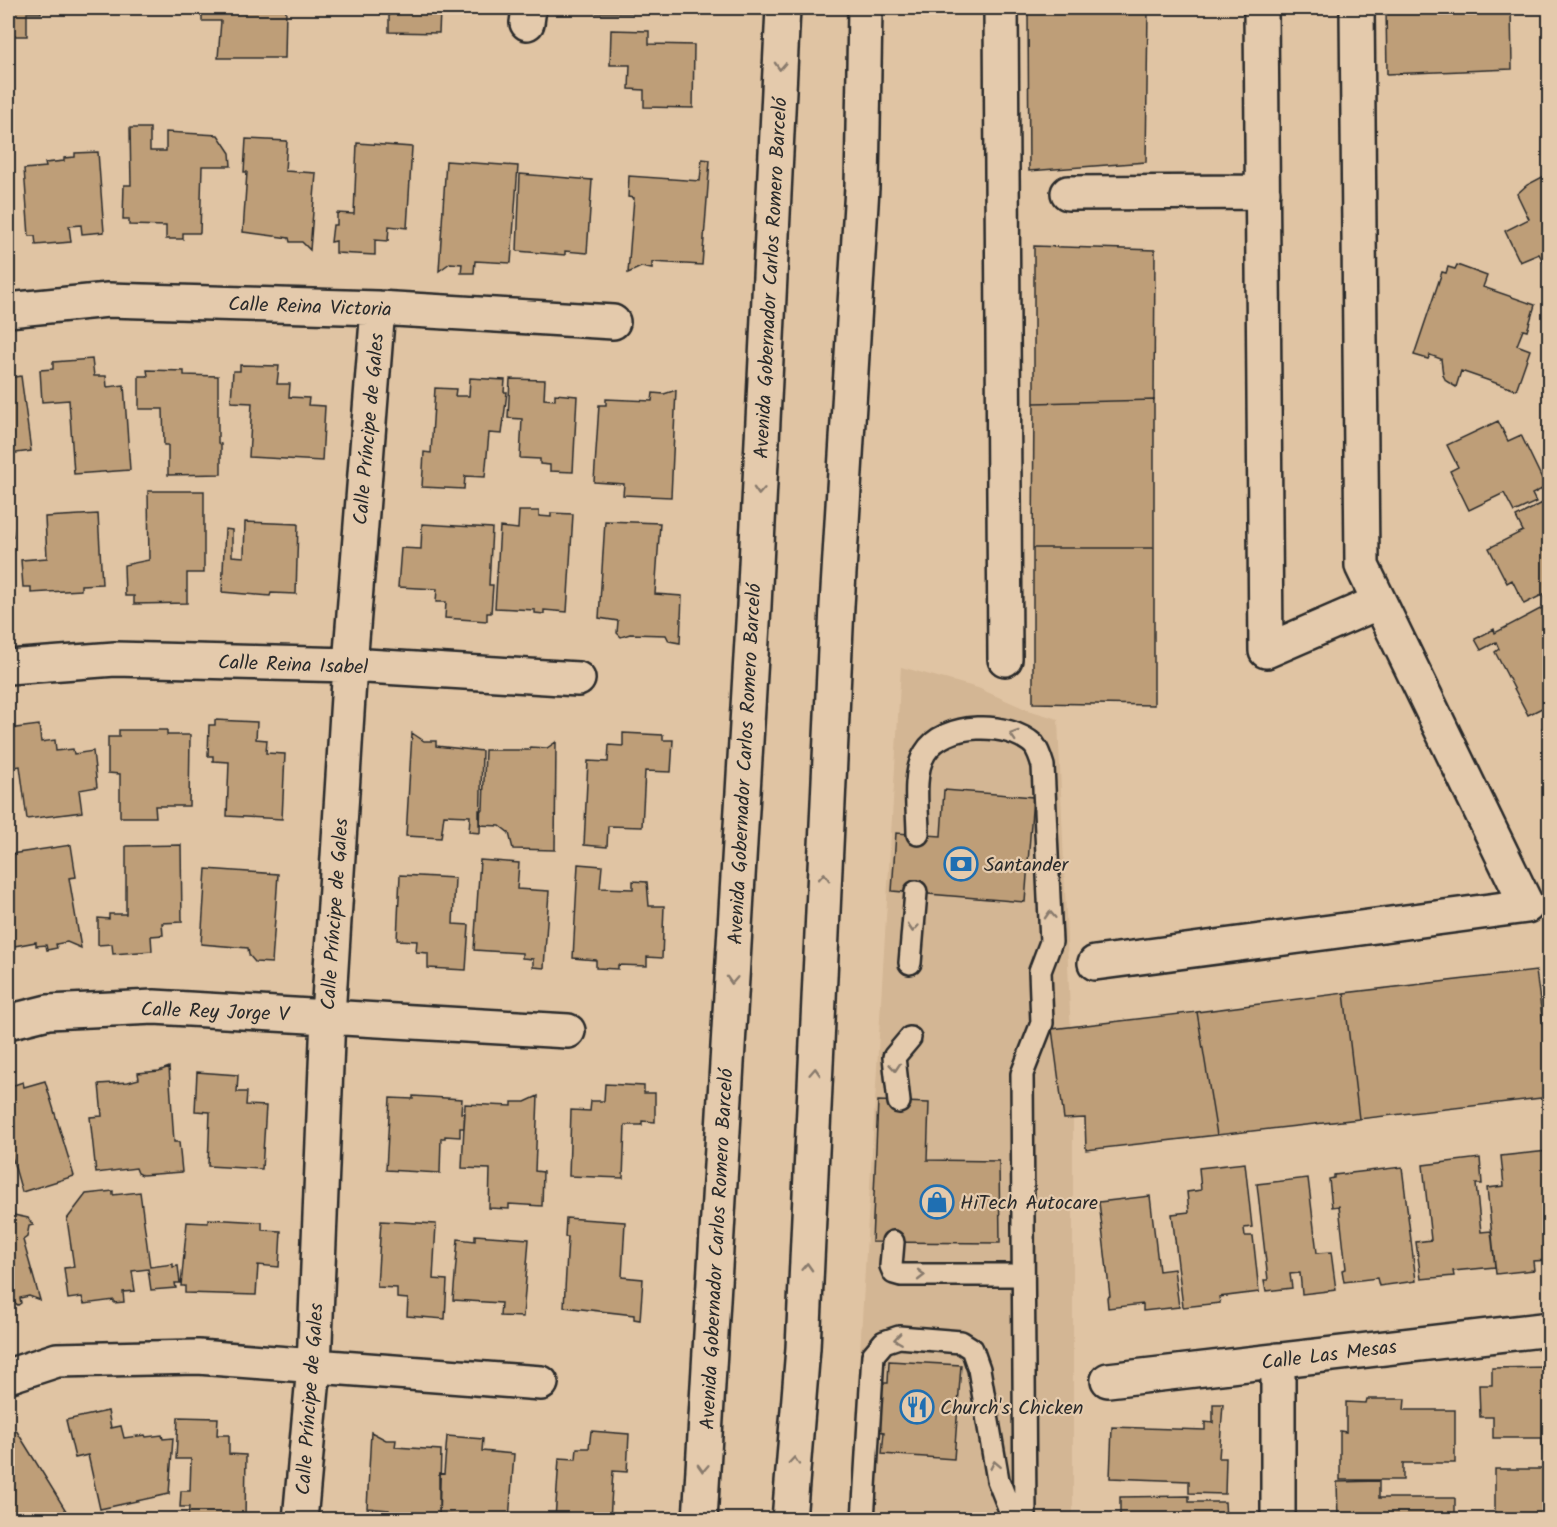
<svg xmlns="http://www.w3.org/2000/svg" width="1557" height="1527" viewBox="0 0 1557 1527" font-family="Kalam,sans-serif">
<rect width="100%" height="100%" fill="#e0c4a3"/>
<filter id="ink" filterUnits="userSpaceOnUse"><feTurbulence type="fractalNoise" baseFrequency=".0167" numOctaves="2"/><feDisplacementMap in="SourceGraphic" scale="12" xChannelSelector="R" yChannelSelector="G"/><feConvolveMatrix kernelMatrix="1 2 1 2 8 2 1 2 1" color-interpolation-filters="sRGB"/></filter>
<g filter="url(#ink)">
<path fill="#d3b694" d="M901 667 978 688 1028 710 1058 719 1073 1087V1519L850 1520Z"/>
<path fill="#be9e78" stroke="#2b2b2b" stroke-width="1.5" d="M8 8H41V13H27V36H8Z
M202 8H286L285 58H218L221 21H202Z
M389 8H456V11H440L439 33 389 32Z
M596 8H680V13H596Z
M1028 8H1148L1028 12Z
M1148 8 1146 162 1029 171 1028 12Z
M1386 8H1511L1512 69 1387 74Z
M611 30 649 31V44L694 45 693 108 644 107V90L629 89 630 65H610Z
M130 128H150V151H166V132L218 135 230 153 231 166H202L200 233H183V239H166V226L129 225V219H123L124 185H131Z
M246 139 287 141 285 171 316 173 310 250 302 242H290L289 238 243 232 247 172H244Z
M357 143 412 147 407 228 389 226 388 241 375 240V255L336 253V241L331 242 333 225H337V213L354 214Z
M98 152 104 232 82 234 81 225 69 226 71 242 36 245 35 236H29L24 169 46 167 45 163 64 161V158L75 157V153Z
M702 159 710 160 702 265 652 262V269L641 267 628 273 634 198 628 197 629 176 700 181Z
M446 161 518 166 511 263 475 261 474 273H461L462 264 450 263 439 271Z
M1550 173V274L1539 254 1520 262 1505 231 1529 219 1517 194 1527 185Z
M520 174 592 180 587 253 565 251V255L517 251Z
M1034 246 1155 250 1154 400 1034 403Z
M1457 265 1487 276 1483 287 1535 305 1527 331 1523 330 1517 345 1530 350 1516 390 1461 371 1456 387 1446 381 1443 375 1441 359 1430 355 1428 359 1414 355 1442 272 1446 273 1448 267 1455 269Z
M92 359 94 376H106L107 387 124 385 130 470 74 474 69 400 42 402 40 370 53 369V362Z
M240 365 279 366 277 384H290L289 397 309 398 308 405 325 406 322 461 249 457 252 403 231 402 233 371H240Z
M147 370 184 371V375L218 376V443L221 444V474L168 475V445H164L163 409H139V376H148Z
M21 376 31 451 9 454 8 378Z
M470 378 505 380 504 392H507L502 434 489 433 485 477 465 476 464 489 422 487 424 452 431 453 435 388 456 389 455 396H469Z
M510 379 545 380 544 399 555 400V394L577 396 573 472 550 471V465L540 464V459L520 458 522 419 508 418Z
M676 390 671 497 623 495 624 484 594 482 599 405H606V399L652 401 653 393 664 394Z
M1154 400V548H1033L1034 403Z
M1498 421 1508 441 1521 435 1546 487 1532 494 1536 502 1514 512 1504 493 1469 510 1450 471 1458 467 1447 445Z
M148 491H204V573H187V603L134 604V596H125L124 565 149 560Z
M1550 499V591L1524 604 1512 580 1507 583 1489 548 1523 531 1516 517Z
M8 510 13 537 8 539Z
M519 511H539V516L551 517V513L573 514 567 612 544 610V614L535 613V610L495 608 500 527 518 529Z
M98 514 102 584 81 585V590L31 593V587H23L21 560 47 558 45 517Z
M605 521 660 523 655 594 682 596 680 643 669 641 666 635 630 634 621 637 617 633 618 621 599 618Z
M245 522 298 524 296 594 271 593 270 596 222 592 225 529 232 530V556L244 557Z
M422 524 492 528 489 585H493L491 613H487V621L445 618 446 602H436L437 589 398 587 401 548 421 549Z
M1033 548H1154V705L1033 703Z
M1544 607 1550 617V704L1528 715 1495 652 1499 649 1496 642 1481 650 1475 639 1494 629 1495 633Z
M215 720 257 722 256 739 267 740 266 753 285 754 282 819 227 816 229 762 213 761V756H208L209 725H215Z
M1550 724V745L1542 728Z
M39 725 41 742 55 740 56 751 73 749 74 754 93 751 97 787 79 790 82 812 27 819 20 766 8 768V729Z
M119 730H167V735H190L189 806H155L156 817H120V774L108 773V737H119Z
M412 733 424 741H436V746L482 751 480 833 469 832 470 816 444 815 441 838 406 836Z
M623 733 663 735V740H673L671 772 645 771 642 827 608 826 607 847 584 845 588 761 608 762 609 745 623 746Z
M556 742 555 850 513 849 509 833 500 826 479 825V810H483L485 750H530V747L547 748Z
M944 790 1033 797 1025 902 892 891 896 833 941 836Z
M71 845 76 877 69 878 81 948 67 942 56 944 57 948 47 950 46 945 36 946V942L9 947 8 867 12 863 11 854Z
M181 845 182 922 162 923 163 935 151 936 152 951 113 954 112 944 98 945V918L109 919V914H126V846Z
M480 860 519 863 517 889 549 891 544 968 533 967V959L522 958V953L474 950Z
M578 864 602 866 600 888 633 889V881L647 882 649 906H664L662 958 647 957V966L618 965V969L596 968V960L573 958Z
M206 869 278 874 272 963 255 962 249 955 248 948 201 944Z
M400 875 455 878 453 924 469 925 466 970 428 968V953L416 952 417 941 397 940Z
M1536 971 1550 1076V1097L1359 1119 1344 993Z
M1344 993 1359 1119 1217 1135 1197 1012Z
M1197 1012 1217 1135 1086 1150 1085 1118 1064 1119 1052 1029Z
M169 1067 174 1142H179L182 1172 142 1175 138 1173 136 1168 96 1173 90 1117 102 1116 99 1084 128 1082 139 1079 138 1073 159 1071Z
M197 1072 238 1075 237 1092H247L246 1105 266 1106 262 1169 208 1166 210 1112 195 1111Z
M45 1081 74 1176 22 1192 8 1143V1087L23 1082 24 1087Z
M605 1084 644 1086V1093H655V1122L642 1121V1125H625L623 1178 569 1176 571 1110 590 1111 591 1101H604Z
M413 1096 462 1099 461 1113H465L464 1128H460V1137L445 1136V1138H441L440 1173 386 1170 390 1098 413 1099Z
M538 1096 535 1171 543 1172 542 1206 509 1204V1209L489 1208 490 1169 462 1168 465 1104 512 1106V1102H525Z
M878 1101 929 1103 927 1160 999 1161 1000 1243 872 1242Z
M1547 1147H1550V1260L1533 1261 1534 1270 1496 1274 1487 1188 1504 1186 1501 1156 1548 1151Z
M1480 1158 1482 1184H1476L1481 1232 1491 1231 1495 1267 1453 1271 1454 1276 1421 1279 1416 1242 1431 1240 1423 1165Z
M1245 1163 1252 1227 1244 1228 1245 1236H1253L1259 1292 1219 1297 1220 1303 1183 1307 1172 1214 1189 1212 1187 1192 1201 1190 1199 1168Z
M1402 1167 1416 1281 1379 1286 1377 1278 1344 1282 1342 1270 1346 1269 1339 1206 1332 1207 1329 1179 1334 1178V1175Z
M1308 1178 1317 1253 1331 1252 1336 1290 1302 1294 1300 1273 1290 1274 1292 1288 1266 1291 1264 1280H1268L1257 1184Z
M113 1191V1195L140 1192 150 1267 173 1264V1267L178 1266 180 1283H175L176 1288 151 1290 148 1269 132 1271 135 1291 123 1292 124 1302 114 1303V1300L84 1304 82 1297 68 1299 64 1268 74 1267 67 1219 86 1194Z
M1150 1196 1159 1271 1174 1269 1179 1307 1143 1311V1304L1108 1308 1107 1297 1110 1296 1099 1202Z
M8 1208H11L14 1215 28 1218 33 1225 29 1226 27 1237 23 1240 40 1300 29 1296 20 1298 21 1303 18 1305 11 1301 8 1304Z
M566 1218 625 1222 622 1277 643 1279 640 1320 634 1319V1315L564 1307 568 1237H565Z
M208 1219 262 1222V1230L281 1231 279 1267 258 1265 256 1295 185 1293V1286H181L187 1222 208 1223Z
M381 1221 436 1224 433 1279 447 1280 445 1319 407 1316 408 1299 397 1298V1288L377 1287Z
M475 1235 529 1239 523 1317 500 1316 501 1303 453 1300 458 1239 475 1241Z
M889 1361 961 1365 954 1459 882 1454 884 1432 875 1431 878 1383H888Z
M1550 1367V1461H1543L1542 1438H1493V1417H1480L1479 1385H1492V1368Z
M1367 1399H1405L1404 1410H1455V1463H1403V1480H1340V1431L1346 1432V1402L1366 1403Z
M1213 1404H1223L1219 1458H1226L1225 1494 1189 1493V1481L1110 1478 1112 1427 1205 1430V1422L1213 1423Z
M108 1411 111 1428 121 1426 124 1438 145 1435 146 1437 162 1435 163 1439 173 1438 169 1494 100 1509 88 1455 75 1458 66 1420Z
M178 1417 218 1418 217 1435H229V1454L246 1455 245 1520H188L189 1507H180L181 1491H190L191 1459H176Z
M16 1430 68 1514 60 1520H8V1441Z
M591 1431 629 1434 627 1472 613 1471 610 1520H555L559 1458 576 1459 577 1448H589Z
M371 1432 386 1440H396L395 1447 441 1450 439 1520H389V1510L367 1508Z
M447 1436 483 1439 482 1451 514 1454 509 1520H476V1517L439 1514V1473L444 1474Z
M1495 1469H1550V1520H1495Z
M1379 1481V1498H1455V1520H1338L1337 1482Z
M1189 1496V1502H1225L1226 1520H1111V1516L1120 1515V1497Z"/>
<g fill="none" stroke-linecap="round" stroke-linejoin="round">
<defs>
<path id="service" d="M918 834C918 810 912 774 925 753 944 721 1009 721 1034 745 1038 750 1041 759 1043 766L1051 942 1040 971 1042 1023 1022 1074 1025 1520
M910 963 916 892
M899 1102 894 1057 910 1038
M893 1242 891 1266 894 1273 901 1275H1023
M863 1520 873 1355 884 1342 899 1337 961 1342 972 1349 979 1369 998 1480 1014 1520"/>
<path id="minor" d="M1001 8 1005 659
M1261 8 1266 651 1379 602
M527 23 529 8
M1068 193 1263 192
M8 310 108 300 378 308 613 322
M8 667 115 659 350 665 578 679
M1095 963 1527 906 1362 566 1357 8
M8 1022 48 1012 154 1007 568 1031
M1278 1360V1520
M8 1376 57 1360 198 1357 541 1383
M1108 1380 1550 1329
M300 1520 314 1366 328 1016 350 665 378 308"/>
<path id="secondary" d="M700 1520 754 606 783 8
M789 1520 803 1348 837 606 862 187 865 8"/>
</defs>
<use href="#service" stroke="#2b2b2b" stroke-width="26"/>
<use href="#minor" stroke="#2b2b2b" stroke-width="38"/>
<use href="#secondary" stroke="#2b2b2b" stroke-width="38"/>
<use href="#service" stroke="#e4caac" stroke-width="21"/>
<use href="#minor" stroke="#e4caac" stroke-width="33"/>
<use href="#secondary" stroke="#e4caac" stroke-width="33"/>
</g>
<defs><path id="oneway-chevron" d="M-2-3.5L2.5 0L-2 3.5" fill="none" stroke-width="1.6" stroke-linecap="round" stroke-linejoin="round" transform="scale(1.5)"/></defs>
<g stroke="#887a6c">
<use href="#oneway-chevron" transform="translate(780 66) rotate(93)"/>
<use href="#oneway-chevron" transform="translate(759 491) rotate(93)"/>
<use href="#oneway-chevron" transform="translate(1014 735) rotate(-162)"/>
<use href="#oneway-chevron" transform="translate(824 877) rotate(-87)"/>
<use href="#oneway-chevron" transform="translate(1050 915) rotate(-93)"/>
<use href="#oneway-chevron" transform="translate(913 928) rotate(95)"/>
<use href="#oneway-chevron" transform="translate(732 980) rotate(93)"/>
<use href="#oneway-chevron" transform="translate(895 1067) rotate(86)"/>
<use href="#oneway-chevron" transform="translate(815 1072) rotate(-87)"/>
<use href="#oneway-chevron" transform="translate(807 1267) rotate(-87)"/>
<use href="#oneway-chevron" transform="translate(921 1275)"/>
<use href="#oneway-chevron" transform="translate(898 1339) rotate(172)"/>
<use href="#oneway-chevron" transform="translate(794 1461) rotate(-85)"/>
<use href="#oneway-chevron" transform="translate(995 1465) rotate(-101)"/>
<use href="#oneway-chevron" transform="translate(703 1468) rotate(93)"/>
</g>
</g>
<defs>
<symbol id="bank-ring" viewBox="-11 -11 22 22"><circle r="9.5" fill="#e4caac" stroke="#1f6fb2" stroke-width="1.5"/><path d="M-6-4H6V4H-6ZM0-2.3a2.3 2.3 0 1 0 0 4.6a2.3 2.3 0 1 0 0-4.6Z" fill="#1f6fb2"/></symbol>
<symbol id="shop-ring" viewBox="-11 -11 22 22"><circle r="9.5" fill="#e4caac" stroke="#1f6fb2" stroke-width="1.5"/><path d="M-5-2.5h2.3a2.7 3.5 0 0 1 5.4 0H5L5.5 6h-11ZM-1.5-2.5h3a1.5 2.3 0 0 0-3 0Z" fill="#1f6fb2"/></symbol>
<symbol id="restaurant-ring" viewBox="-11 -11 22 22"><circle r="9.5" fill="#e4caac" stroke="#1f6fb2" stroke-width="1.5"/><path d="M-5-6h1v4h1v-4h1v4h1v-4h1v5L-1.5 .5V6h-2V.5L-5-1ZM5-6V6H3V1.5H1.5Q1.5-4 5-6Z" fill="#1f6fb2"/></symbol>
</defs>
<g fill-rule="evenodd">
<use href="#bank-ring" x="942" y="845" width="38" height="38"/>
<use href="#shop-ring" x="918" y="1183" width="38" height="38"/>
<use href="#restaurant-ring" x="898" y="1388" width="38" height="38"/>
</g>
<g text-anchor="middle" stroke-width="4.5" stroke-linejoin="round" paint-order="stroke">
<g font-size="20" fill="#2b2b2b" stroke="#e4caac">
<text transform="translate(770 278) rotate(-87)" y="7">Avenida Gobernador Carlos Romero Barceló</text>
<text transform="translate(310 306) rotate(2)" y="7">Calle Reina Victoria</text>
<text transform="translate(368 429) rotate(-85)" y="7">Calle Príncipe de Gales</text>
<text transform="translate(293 664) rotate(2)" y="7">Calle Reina Isabel</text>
<text transform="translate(744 764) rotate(-87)" y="7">Avenida Gobernador Carlos Romero Barceló</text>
<text transform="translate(334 914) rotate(-86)" y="7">Calle Príncipe de Gales</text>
<text transform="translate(215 1011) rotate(2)" y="7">Calle Rey Jorge V</text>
<text transform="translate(716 1249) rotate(-87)" y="7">Avenida Gobernador Carlos Romero Barceló</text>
<text transform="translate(1329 1354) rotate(-7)" y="7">Calle Las Mesas</text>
<text transform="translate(309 1399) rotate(-86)" y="7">Calle Príncipe de Gales</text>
</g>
<g font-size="20" fill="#2b2b2b" stroke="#e4caac" text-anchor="start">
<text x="984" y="871">Santander</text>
<text x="960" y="1209">HiTech Autocare</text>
<text x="940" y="1414">Church's Chicken</text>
</g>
</g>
<rect width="1557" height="1527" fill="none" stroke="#e4caac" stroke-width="30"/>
<rect x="15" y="15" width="1527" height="1497" fill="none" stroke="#2b2b2b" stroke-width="2" filter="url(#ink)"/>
</svg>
